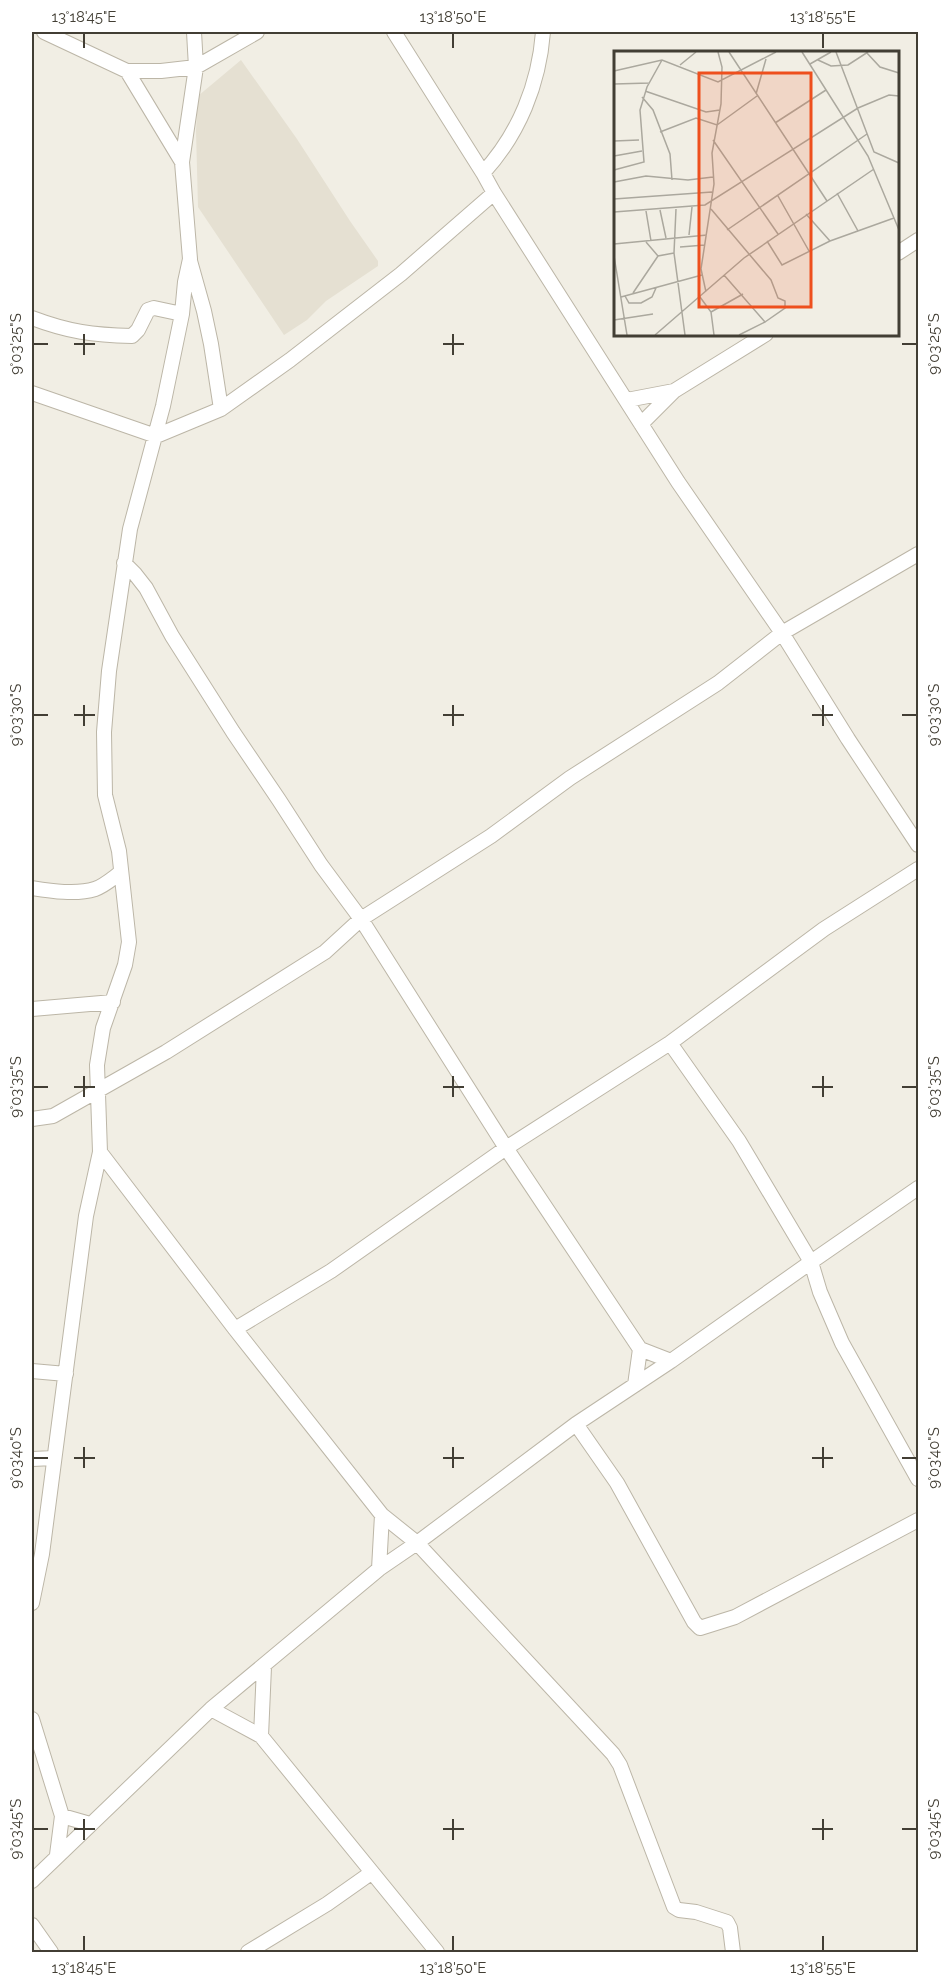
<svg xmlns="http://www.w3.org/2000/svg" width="950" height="1984" viewBox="0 0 950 1984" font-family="Raleway,sans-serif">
<rect width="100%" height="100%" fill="#f1eee4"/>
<path fill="#e5e0d2" d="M241 60 297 139 350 221 378 261V266L326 301 307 320 284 335 198 207 196 131 198 96Z"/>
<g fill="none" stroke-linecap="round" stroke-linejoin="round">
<defs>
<path id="street" d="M44 32 127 71H161L196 67 257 32
M394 32 483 173 494 193 678 482 782 633 848 739 918 845
M127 71 182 162
M483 173C519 134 539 84 543 32
M898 253 918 240
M190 261 204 311 211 344 221 409
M32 318C69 332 93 335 132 336L138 330 148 310 154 308 182 314
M32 393 156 436 221 409 290 360 401 274 494 193
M627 400 674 391
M641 424 674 391 766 334
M124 563 135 574 146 588 172 636 233 732 279 800 321 865 361 919 506 1148 640 1349 671 1361
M32 888C51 891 76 895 95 889 104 886 113 878 120 873
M32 1009 113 1002
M670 1043 739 1141 811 1262 820 1292 842 1343 918 1479
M32 1119 53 1116 166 1052 325 952 361 919 491 836 570 778 718 683 782 633 918 554
M100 1152 235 1329 382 1515 417 1543 613 1754 620 1765 674 1907 679 1910 696 1912 727 1922 730 1928 733 1952
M235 1329 331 1271 506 1148 670 1043 824 929 918 869
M32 1371 66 1374
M635 1385 640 1349
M576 1424 617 1483 694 1622 700 1628 735 1617 918 1520
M32 1459 54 1458
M379 1569 382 1515
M32 1603 42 1554 86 1216 100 1152 97 1065 103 1028 125 965 129 942 119 851 105 795 104 732 109 671 130 529 163 406 182 314 185 282 190 259 182 162 196 67 194 32
M211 1709 261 1736 437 1952
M32 1719 62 1816 57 1855
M261 1736 264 1667
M62 1816 90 1824
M32 1881 211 1709 379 1569 417 1543 576 1424 671 1361 811 1262 918 1188
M32 1925 51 1952
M248 1952 327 1904 371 1873"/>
</defs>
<use href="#street" stroke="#bcb6a7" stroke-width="16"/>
<use href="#street" stroke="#fff" stroke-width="14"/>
</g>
<path fill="none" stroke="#423e34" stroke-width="2" d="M84 33V48M453 33V48M823 33V48M84 334V355M453 334V355M33 344H48M74 344H95M443 344H464M902 344H917M84 705V726M453 705V726M823 705V726M33 715H48M74 715H95M443 715H464M812 715H833M902 715H917M84 1076V1097M453 1076V1097M823 1076V1097M33 1087H48M74 1087H95M443 1087H464M812 1087H833M902 1087H917M84 1447V1468M453 1447V1468M823 1447V1468M33 1458H48M74 1458H95M443 1458H464M812 1458H833M902 1458H917M84 1819V1840M453 1819V1840M823 1819V1840M33 1829H48M74 1829H95M443 1829H464M812 1829H833M902 1829H917M84 1936V1951M453 1936V1951M823 1936V1951"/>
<g transform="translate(614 51)">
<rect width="285" height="285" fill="#f1eee4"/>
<path fill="none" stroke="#aba89e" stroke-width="1.5" d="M115 1 213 150M188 1 254 105 285 179M222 1 260 101 285 112M252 1 266 16 285 22M204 9 217 15 234 14 254 1M196 13 217 1M66 14 82 1M0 20 48 9 104 31 162 1M0 33 36 32M31 40 92 61 106 59M142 43 152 8M28 46 39 59 56 103 58 129M161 72 212 39M46 81 82 67 103 74 143 45M99 89 164 183M0 90 25 89M0 105 28 100M0 119 30 111 26 59 33 36 48 9M0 131 32 125 74 129 99 126M223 142 244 180M164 145 195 200M0 148 98 141M62 158 60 202 71 284M97 158 157 229 164 247 171 250V257L151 271M46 159 52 187M32 160 37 190M0 161 91 154 244 57 275 44 285 45M192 163 216 190M113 179 253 83M75 184 78 156M153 190 168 214 216 190 280 167M32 191 44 205M0 193 93 184M66 196 91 194M0 205 13 284M110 224 151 271 125 284M92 241 87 218 100 133 98 102 107 53 108 16 104 1M19 242 44 205 60 202M11 245 15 252H27L38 246 42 237M7 246 88 224M86 246 97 261 100 284M97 261 129 243M0 269 39 263M41 284 130 207 260 118"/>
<path fill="#ee4f1d" fill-opacity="0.15" stroke="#ee4f1d" stroke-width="3" d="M85 22H197V256H85Z"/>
<rect width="285" height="285" fill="none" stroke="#423e34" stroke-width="3"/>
</g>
<rect width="950" height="1984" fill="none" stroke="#ffffff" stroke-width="66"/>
<rect x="33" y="33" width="884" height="1918" fill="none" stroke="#423e34" stroke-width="2"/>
<g font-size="15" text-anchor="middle" fill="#423e34">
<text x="84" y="22">13°18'45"E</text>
<text x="453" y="22">13°18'50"E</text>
<text x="823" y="22">13°18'55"E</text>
<text transform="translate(16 344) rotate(-90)" y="5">9°03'25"S</text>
<text transform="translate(934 344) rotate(-90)" y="5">9°03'25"S</text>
<text transform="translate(16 715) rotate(-90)" y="5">9°03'30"S</text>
<text transform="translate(934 715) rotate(-90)" y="5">9°03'30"S</text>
<text transform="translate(16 1087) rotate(-90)" y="5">9°03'35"S</text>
<text transform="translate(934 1087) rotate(-90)" y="5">9°03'35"S</text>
<text transform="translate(16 1458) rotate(-90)" y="5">9°03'40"S</text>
<text transform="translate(934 1458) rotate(-90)" y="5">9°03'40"S</text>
<text transform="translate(16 1829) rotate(-90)" y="5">9°03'45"S</text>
<text transform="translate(934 1829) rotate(-90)" y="5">9°03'45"S</text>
<text x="84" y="1973">13°18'45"E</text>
<text x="453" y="1973">13°18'50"E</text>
<text x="823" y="1973">13°18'55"E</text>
</g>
</svg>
